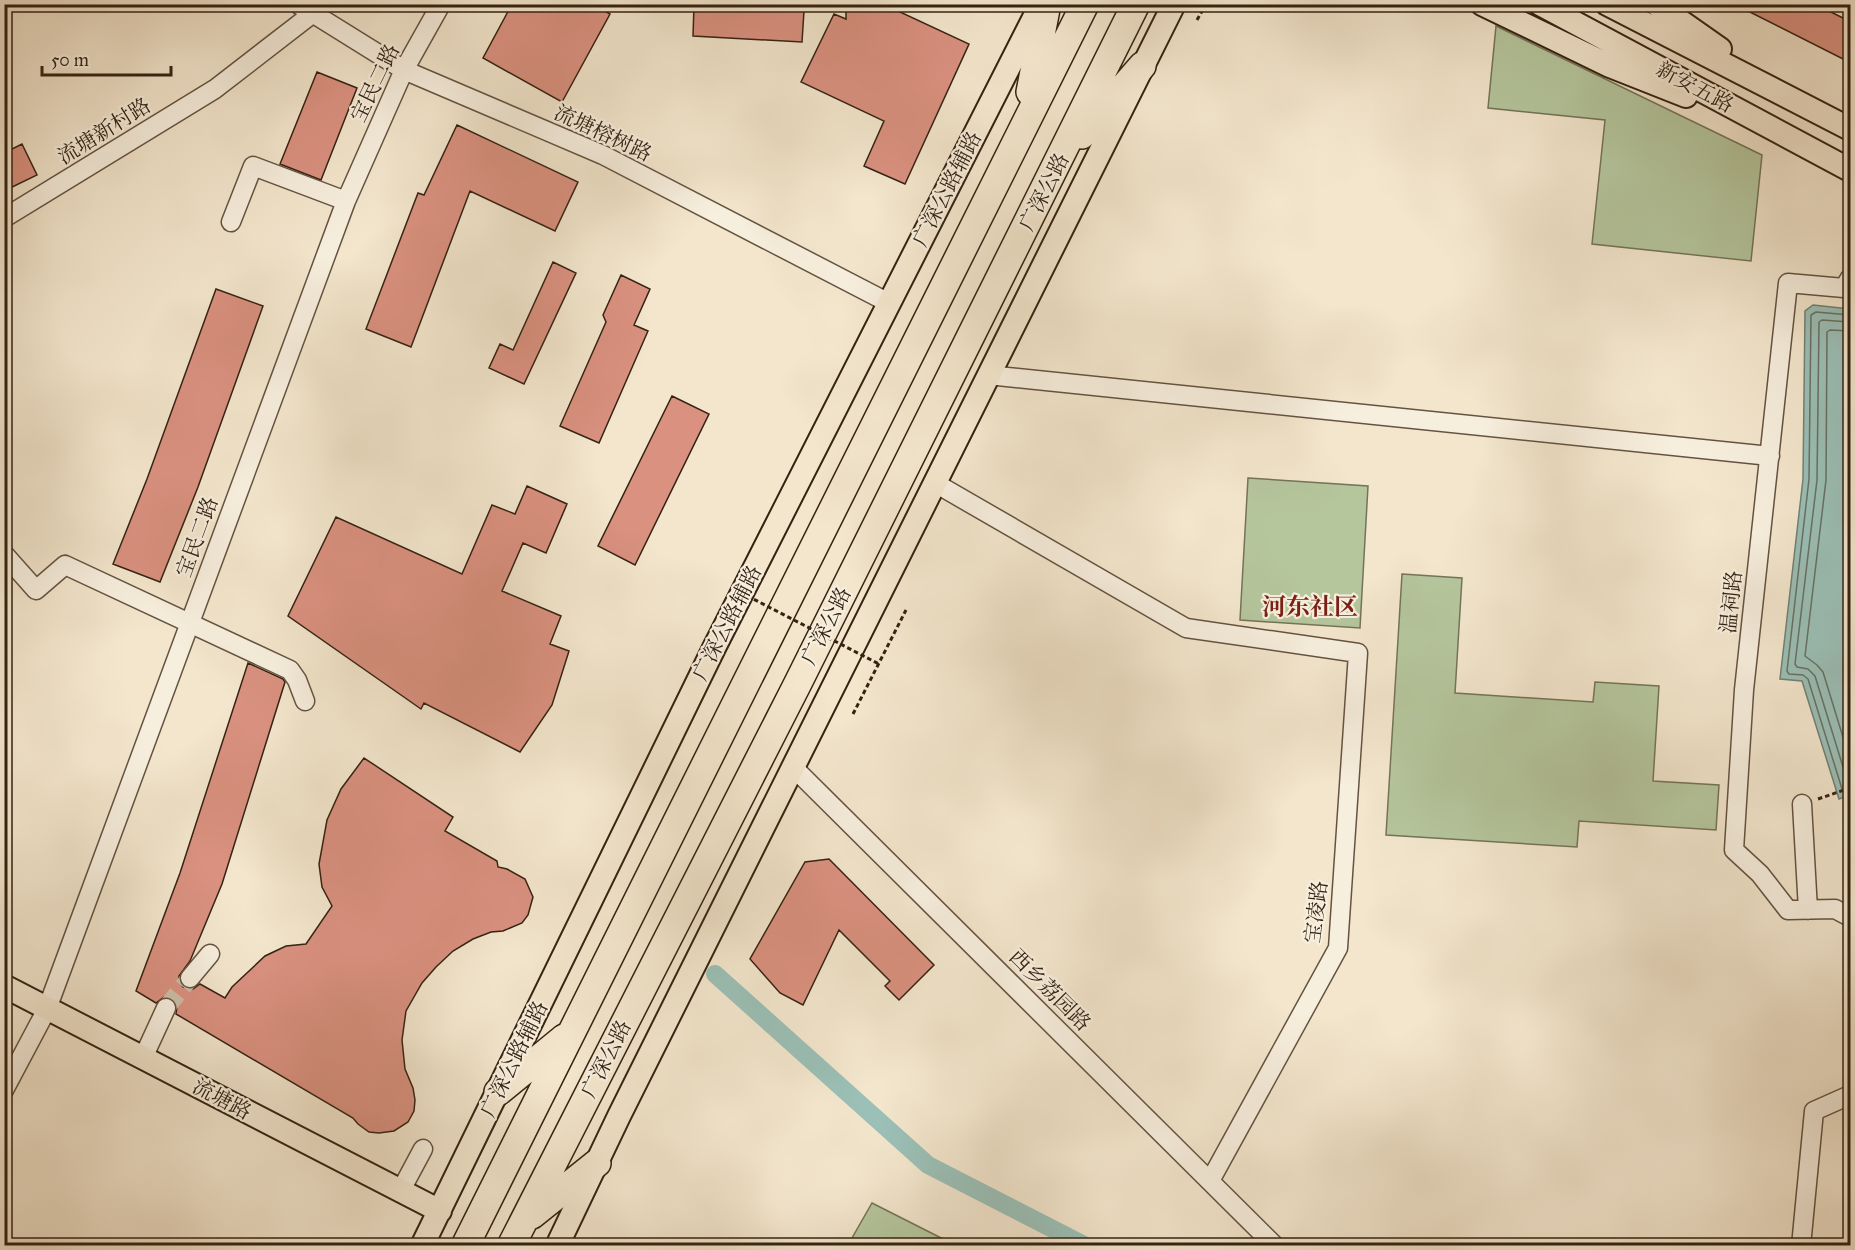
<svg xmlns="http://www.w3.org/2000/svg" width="1855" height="1250" viewBox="0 0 1855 1250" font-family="'IM FELL Great Primer','Noto Serif SC',serif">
<rect width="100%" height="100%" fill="#f3e6cd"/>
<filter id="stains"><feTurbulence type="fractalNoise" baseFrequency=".00333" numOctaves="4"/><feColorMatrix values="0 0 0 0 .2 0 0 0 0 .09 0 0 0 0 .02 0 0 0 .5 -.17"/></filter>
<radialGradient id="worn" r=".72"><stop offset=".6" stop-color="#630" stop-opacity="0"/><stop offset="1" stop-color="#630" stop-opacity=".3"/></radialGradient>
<path fill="#b5c69d" stroke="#747458" stroke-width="1.5" d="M1496 26 1762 155 1751 261 1592 244 1605 120 1488 108Z
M1248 478 1368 486 1360 628 1240 620Z
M1402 574 1462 578 1455 693 1593 702 1595 682 1659 686 1653 781 1719 785 1716 830 1579 821 1577 847 1386 835Z
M872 1203 955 1245H848Z"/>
<path fill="#9bc0b7" stroke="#728175" stroke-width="1.5" d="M1813 305 1850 309V795L1839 799 1802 681 1780 679 1803 479 1805 311Z"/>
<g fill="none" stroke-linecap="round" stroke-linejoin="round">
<path stroke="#687164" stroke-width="1.5" d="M1850 315 1816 312 1811 315 1809 479 1787 671 1789 674 1803 675 1808 679 1842 789 1850 790
M1850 322 1822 320 1819 322 1817 480 1795 664 1797 667 1808 669 1815 676 1847 780 1850 783
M1850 331 1830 330 1827 332 1826 480 1805 656 1817 665 1823 672 1850 760"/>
<path stroke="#9bc0b7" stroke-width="18" d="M715 974 928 1165 1086 1246"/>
</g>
<path fill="#da9180" stroke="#342212" stroke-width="1.5" d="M512 4H593L610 14 562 102 483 58Z
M846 4H883L969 44 905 184 864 166 884 121 801 82 834 14 846 19Z
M1734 4H1815L1851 22V63Z
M694 5 804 11 802 42 693 36Z
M317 72 357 88 321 180 280 164Z
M457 125 578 182 555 231 470 191 411 347 366 329 418 193 424 195Z
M22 144 37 175 4 191V153Z
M553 262 576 273 524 384 489 368 500 344 513 350Z
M621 275 650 289 634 325 648 331 599 443 560 426 606 322 603 315Z
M216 289 263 306 198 487 160 582 113 564 147 479Z
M672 396 709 414 635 565 598 546Z
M527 486 567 504 546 553 523 543 502 591 561 616 550 644 569 651 552 705 520 752 424 703 421 709 288 616 336 517 462 574 492 505 515 514Z
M248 663 283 679 285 682 222 884 190 961 179 976V981L183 987 193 989 200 984 225 998 232 987 265 956 286 946 306 944 332 906 322 887 319 864 327 820 341 789 364 758 453 817 445 831 497 861 498 867 507 869 525 879 533 897 528 915 522 923 503 931 491 932 473 939 453 951 436 967 422 983 406 1011 402 1040 405 1069 413 1088 415 1100 414 1111 408 1122 394 1131 379 1133 369 1132 358 1124 353 1118 176 1014 177 1006 171 998 164 997 156 1003 136 991 180 873Z
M829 859 934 965 899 1000 885 986 890 981 839 930 803 1005 780 993 750 959 805 862Z"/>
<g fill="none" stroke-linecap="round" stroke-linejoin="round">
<path stroke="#cdbfa8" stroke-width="18" stroke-dasharray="18 9" stroke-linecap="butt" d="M166 1008 190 978"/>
<defs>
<path id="minor" d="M298 4 404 70 603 155 889 303
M4 218 215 89 312 14
M231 222 253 166 346 201
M1850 278 1844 288 1788 283 1744 690 1734 850 1760 874 1788 910 1835 909 1850 917
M988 375 1770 456
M935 483 1186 628 1358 653 1338 948 1210 1181
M4 554 36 590 65 565 290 670 297 680 305 701
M793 767 1275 1246
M1802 804 1808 910
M190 978 210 954
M143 1058 166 1008
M4 1090 47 1009 346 201 404 70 441 4
M400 1192 423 1149
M1801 1246 1814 1111 1850 1095"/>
<path id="major" d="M1482 4 1610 66 1686 96
M1540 4 1850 170
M1607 4 1850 129
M1656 4 1720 49
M4 986 440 1211
M422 1246 715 646 1041 4
M557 1246 619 1116 1174 4"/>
<path id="highway" d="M1030 92 1047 4
M1082 135 1142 66
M498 1092 564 1038
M532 1215 597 1163
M465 1246 1085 4
M511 1246 798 683 1136 4"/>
</defs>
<use href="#minor" stroke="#645341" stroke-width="21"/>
<use href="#major" stroke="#342212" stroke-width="26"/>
<use href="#highway" stroke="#342212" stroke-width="30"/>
<path stroke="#342212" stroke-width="3" stroke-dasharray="4.5 3" stroke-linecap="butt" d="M1197 20 1206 4
M853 714 906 610
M1818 799 1850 788"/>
<use href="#minor" stroke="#f7efde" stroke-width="18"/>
<use href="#major" stroke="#f3e6cd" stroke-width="22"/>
<use href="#highway" stroke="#f3e6cd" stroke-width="27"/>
<path stroke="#342212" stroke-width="3" stroke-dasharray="4.5 3" stroke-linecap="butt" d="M734 589 879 664"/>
</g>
<g text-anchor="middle" stroke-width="4.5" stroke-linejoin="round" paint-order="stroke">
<g font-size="21" fill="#342212" stroke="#f7efde">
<text transform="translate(375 83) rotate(-64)" y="7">宝民二路</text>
<text transform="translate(1695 87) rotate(28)" y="7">新安五路</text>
<text transform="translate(104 131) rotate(-32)" y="7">流塘新村路</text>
<text transform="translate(603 133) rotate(25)" y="7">流塘榕树路</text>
<text transform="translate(947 189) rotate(-63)" y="7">广深公路辅路</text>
<text transform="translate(1044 192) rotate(-63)" y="7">广深公路</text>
<text transform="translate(197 537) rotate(-70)" y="7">宝民二路</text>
<text transform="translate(1731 602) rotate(-84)" y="7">温祠路</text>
<text transform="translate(727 623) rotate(-63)" y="7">广深公路辅路</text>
<text transform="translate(826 626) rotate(-63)" y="7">广深公路</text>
<text transform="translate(1316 912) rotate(-83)" y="7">宝凌路</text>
<text transform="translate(1050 990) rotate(45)" y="7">西乡荔园路</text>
<text transform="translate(514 1059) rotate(-64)" y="7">广深公路辅路</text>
<text transform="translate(606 1059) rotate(-63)" y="7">广深公路</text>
<text transform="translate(222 1099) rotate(28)" y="7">流塘路</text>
</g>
<g font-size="24" font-weight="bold" fill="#7a1f14" stroke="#f7efde">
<text x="1310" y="615">河东社区</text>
</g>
</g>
<rect width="1855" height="1250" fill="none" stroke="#f3e6cd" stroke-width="24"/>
<rect x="6" y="6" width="1843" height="1238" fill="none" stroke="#342212" stroke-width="3"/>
<rect x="12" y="12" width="1831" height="1226" fill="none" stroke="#342212" stroke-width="1.5"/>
<path d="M42 66v9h129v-9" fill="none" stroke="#342212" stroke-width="3"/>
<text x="51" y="66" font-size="18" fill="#342212" stroke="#f7efde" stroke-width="4.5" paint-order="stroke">50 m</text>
<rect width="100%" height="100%" filter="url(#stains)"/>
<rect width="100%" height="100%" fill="url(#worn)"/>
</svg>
